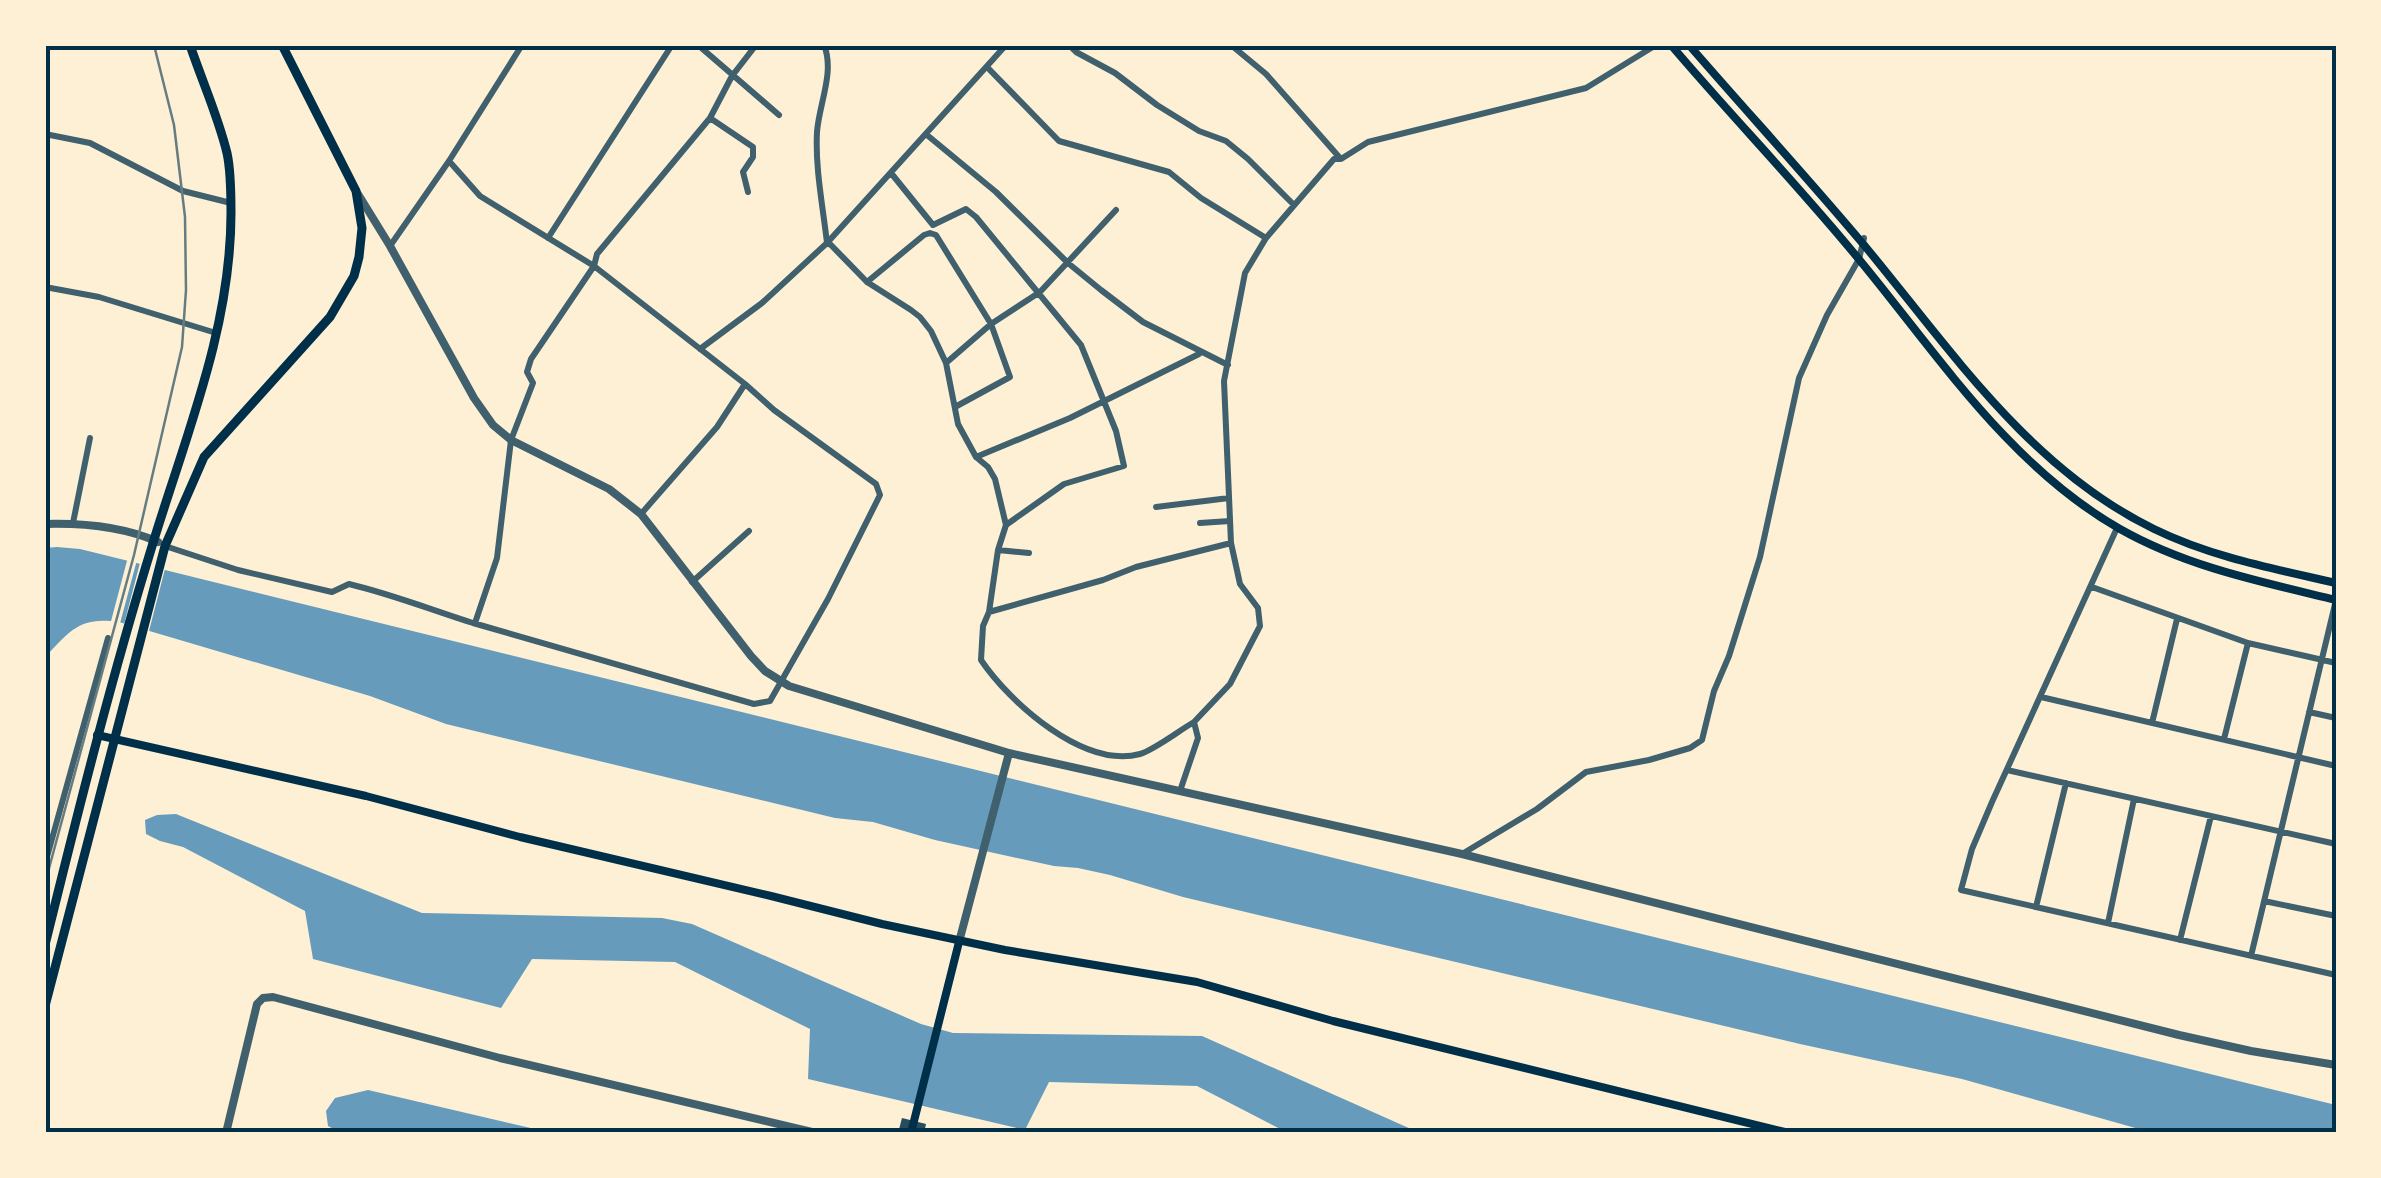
<svg xmlns="http://www.w3.org/2000/svg" width="2381" height="1178" viewBox="0 0 2381 1178" font-family="'Work Sans',sans-serif">
<rect width="100%" height="100%" fill="#fdf0d5"/>
<path fill="#669bbc" d="M57 547 80 549 2336 1105V1133H2153L1962 1079 1800 1044 1254 914 1183 897 1110 875 1078 868 1054 866 935 840 873 822 835 818 446 724 370 696 119 622C80 616 71 630 45 657V548Z
M176 814 422 913 662 918 692 924 921 1024 953 1033 1202 1036 1420 1133H1288L1197 1086 1049 1082 1025 1130 808 1079 810 1029 675 962 532 959 501 1008 313 959 305 911 183 847 160 841 146 834 145 820 157 815Z
M368 1090 552 1133H341L328 1126 326 1111 335 1098Z"/>
<path fill="#fdf0d5" d="M128 557 137 560 119 627 110 625Z
M141 559 166 565 148 635 123 628Z"/>
<path fill="#264d5e" d="M902 1118 926 1124 924 1133H898Z"/>
<g fill="none" stroke-linecap="round" stroke-linejoin="round">
<path stroke="#3f606c" stroke-width="6" d="M698 45 779 115
M824 45C835 72 819 104 817 132 815 168 823 207 827 243L831 245 867 282 911 310 920 317 931 331 946 363 958 424 976 457 988 467 995 479 1006 525 998 550 989 612 983 626 981 660C1010 703 1084 769 1140 754 1154 750 1180 730 1194 722
M1069 45 1076 52 1115 73 1157 105 1199 131 1226 141 1248 159 1294 205
M1231 45 1266 74 1340 158
M987 67 1059 141 1169 172 1201 198 1266 238
M710 118 753 147V157L743 172 748 192
M45 134 90 143 183 191 231 203
M927 135 996 192 1068 263 1101 290 1143 322 1228 365
M891 173 933 225 966 209 976 217 1081 345 1116 431 1124 466 1064 484 1006 525
M548 238 672 45
M390 246 449 161 522 45
M867 282 924 235 930 233 936 235 991 324 1010 377 955 407
M45 287 99 297 216 333
M700 349 762 303 827 243 1006 45
M946 363 991 324 1040 292 1116 210
M976 457 1070 418 1199 354
M1156 507 1229 498
M641 514 717 427 745 384
M73 523 90 438
M1200 523 1230 521
M2117 528 1992 802 1972 849 1961 890 2336 975
M165 546 238 570 332 592 349 584C391 594 432 610 473 623 567 651 661 677 754 704L770 701 828 599 880 495 876 484 774 410 745 384 594 266 480 196 449 161
M998 550 1029 553
M692 582 749 531
M2092 587 2248 643 2336 663
M989 612 1103 580 1136 567 1231 543
M475 623 497 558 511 440 533 383 527 372 531 359 594 266 597 254 710 118 732 76 756 45
M2041 697 2336 766
M2309 712 2336 718
M2152 723 2177 619
M2224 739 2248 643
M2007 770 2336 844
M1180 791 1198 738 1194 722 1230 684 1260 626 1258 608 1240 584 1231 543 1224 381 1245 273 1266 238 1334 159H1341L1368 142 1586 88 1656 45
M1462 854 1537 809 1586 772 1649 760 1690 748 1702 740 1714 691 1729 656 1760 557 1799 378 1827 315 1859 259 1864 238
M45 864 108 638
M2264 901 2336 916
M2036 907 2066 783
M2108 923 2134 799
M2180 940 2211 816
M2251 956 2336 600"/>
<path stroke="#3f606c" stroke-width="8" d="M358 194 390 246 474 398 493 425 511 440 609 489 641 514 751 656 765 671 789 686 1009 753 1462 854 2179 1035 2251 1051 2336 1065
M45 524C82 523 124 527 158 542
M959 942 1009 753
M226 1133 257 1004 263 998 273 997 500 1058 816 1133"/>
<path stroke="#003049" stroke-width="8" d="M1671 45C1733 118 1801 188 1862 263 1940 358 2011 467 2120 529 2187 567 2262 582 2336 600
M1689 45C1747 112 1807 177 1864 245 1951 350 2029 468 2154 529 2211 557 2275 569 2336 583
M97 735 366 796 520 837 771 896 882 924 1005 950 1197 982 1333 1021 1789 1133
M911 1133 959 942"/>
<path stroke="#003049" stroke-width="9" d="M45 945C78 811 112 676 153 543 186 435 231 328 231 213 231 194 231 171 227 153 218 116 202 81 190 45
M45 1006 165 546 204 457 330 317 354 276 359 257 362 228 356 191 282 45"/>
<path stroke="#657d81" stroke-width="2.5" d="M45 883 134 555 182 347 186 290 185 217 174 125 154 45"/>
</g>
<rect width="2381" height="1178" fill="none" stroke="#fdf0d5" stroke-width="95"/>
<rect x="48" y="48" width="2286" height="1082" fill="none" stroke="#003049" stroke-width="4"/>
</svg>
